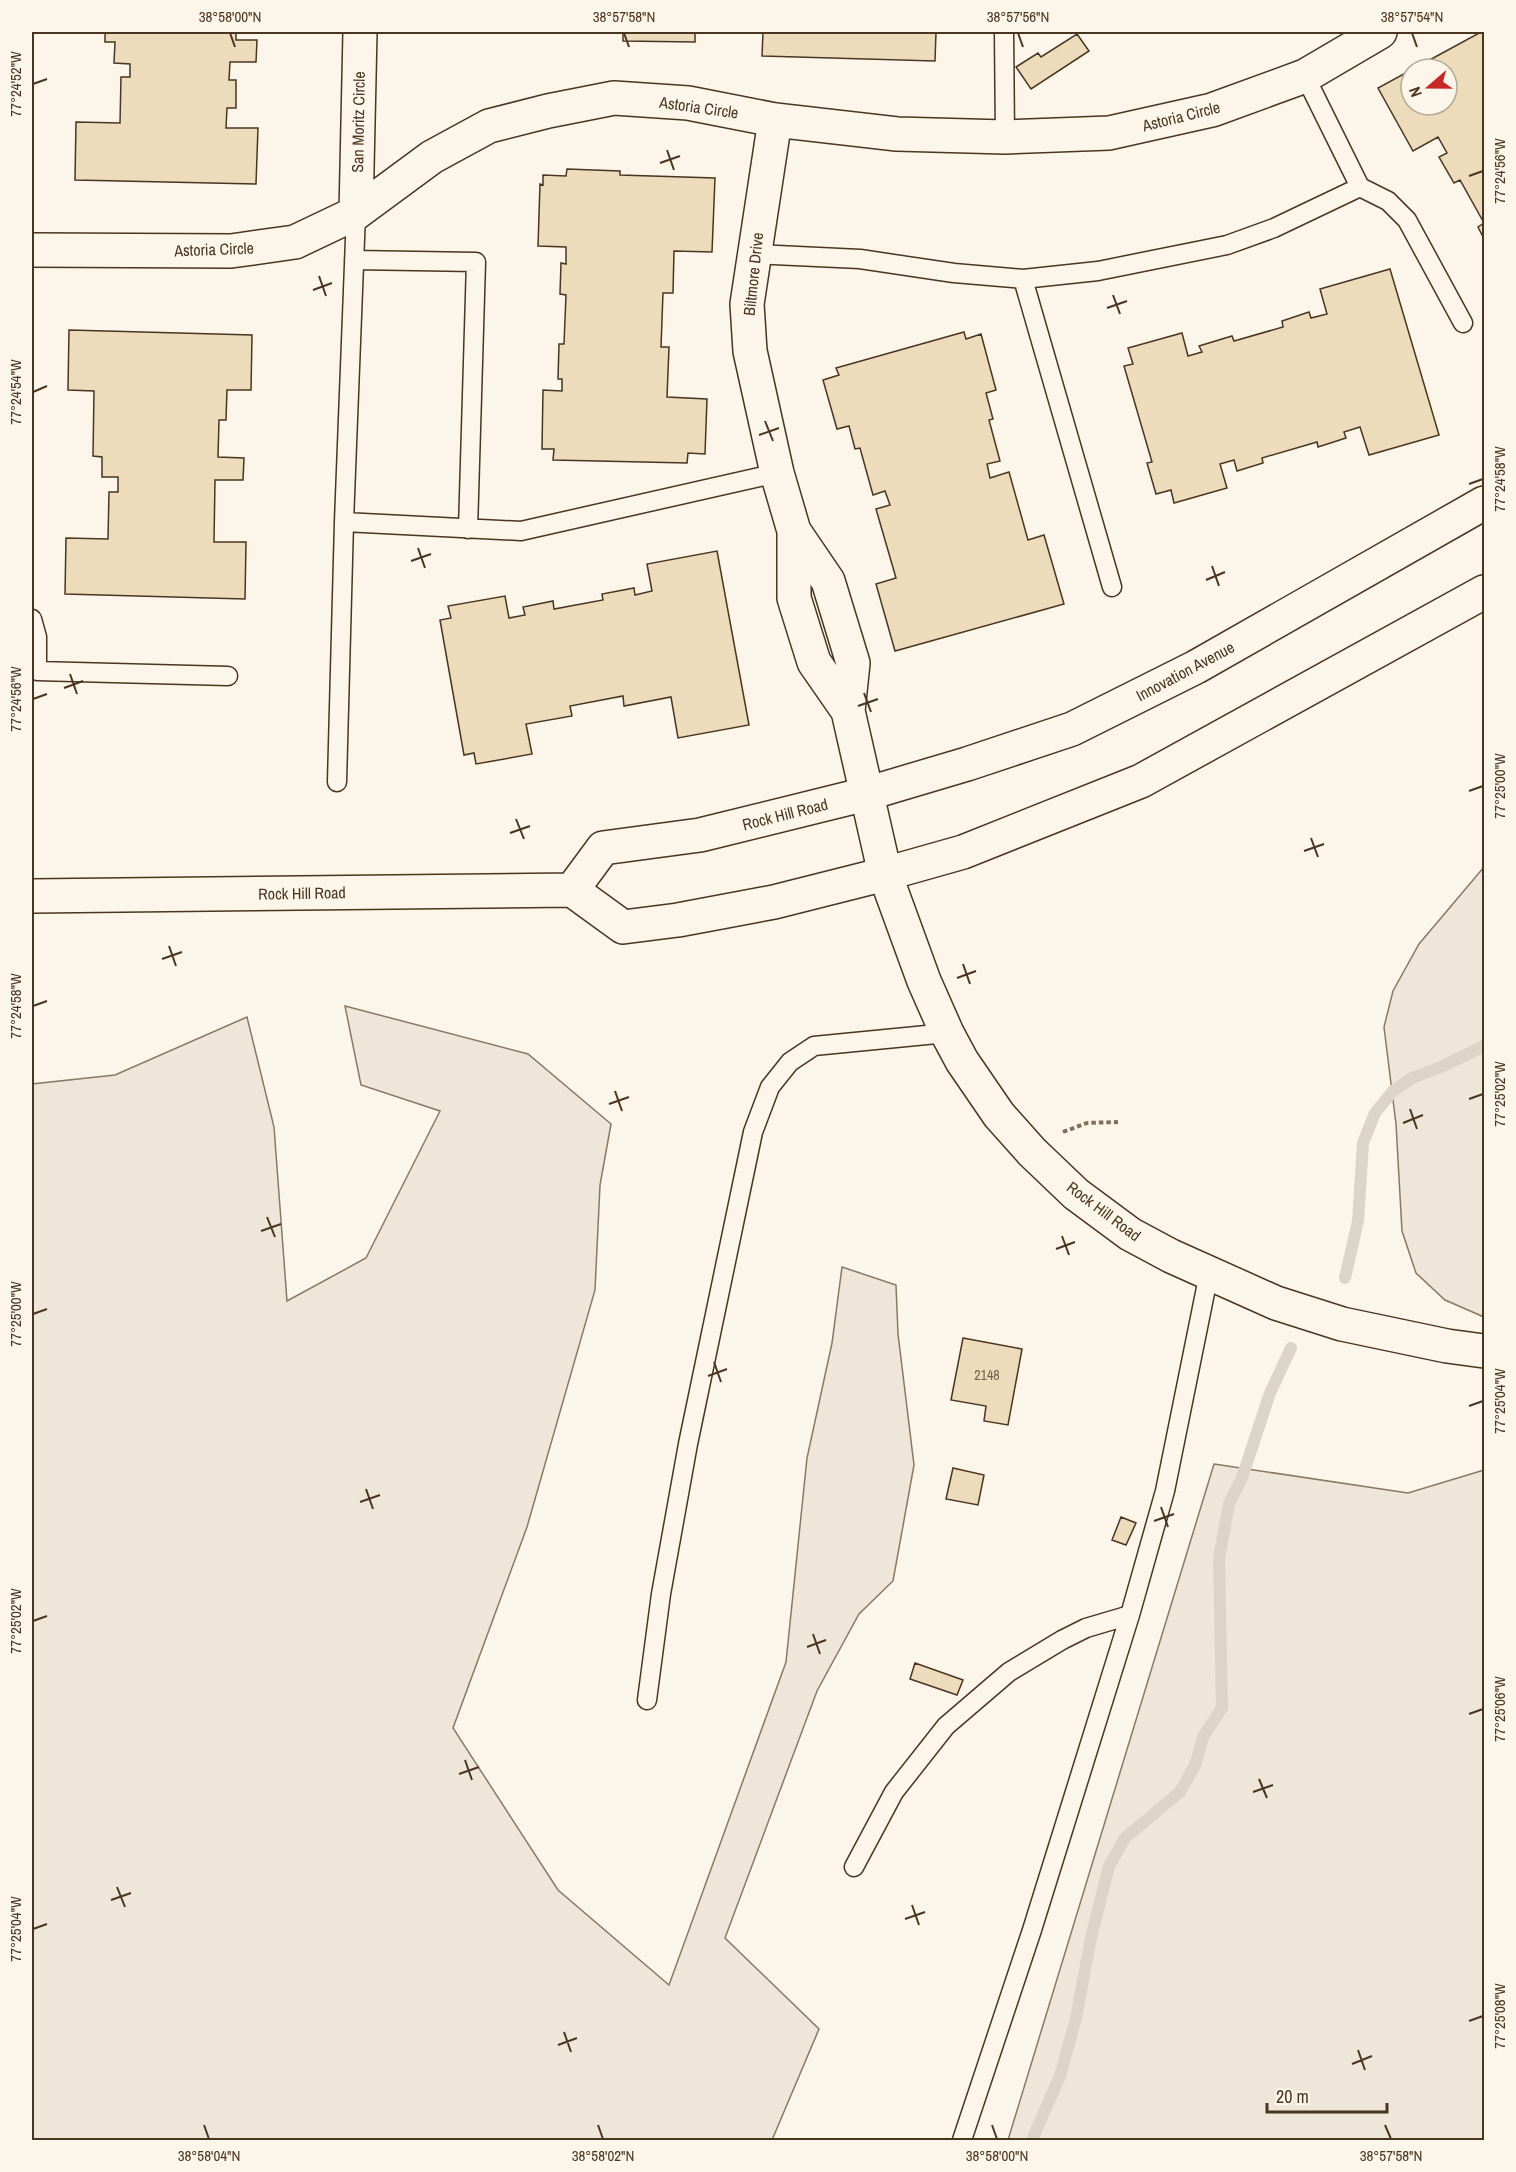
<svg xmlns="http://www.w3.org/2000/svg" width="1516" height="2172" viewBox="0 0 1516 2172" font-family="'Archivo Narrow',sans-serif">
<rect width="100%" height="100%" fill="#fbf6e9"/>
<path fill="#ede6d9" stroke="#887966" stroke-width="1.5" d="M1484 867V1317L1445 1300 1416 1273 1402 1231 1396 1124 1384 1027 1393 991 1419 944Z
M345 1006 528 1054 611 1124 600 1185 595 1290 527 1527 453 1728 558 1890 669 1985 786 1662 807 1458 832 1343 842 1267 896 1285 898 1334 914 1465 893 1581 859 1614 817 1691 725 1938 819 2029 772 2140H32V1084L115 1075 247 1017 274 1127 287 1301 366 1258 440 1111 361 1085Z
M1214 1464 1408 1493 1484 1470V2140H1008Z"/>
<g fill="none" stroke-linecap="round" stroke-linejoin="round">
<path stroke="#dcd4c6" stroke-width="12" d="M1345 1278 1358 1221 1363 1143 1375 1113 1393 1091 1412 1078 1441 1067 1484 1046
M1032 2140 1060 2076 1076 2018 1091 1938 1109 1866 1125 1838 1180 1792 1196 1763 1203 1737 1222 1708 1219 1558 1229 1504 1242 1478 1270 1393 1291 1348"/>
</g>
<path fill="#ecdcbc" stroke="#4a3520" stroke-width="1.5" d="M105 32H236V40H257L256 62H230L229 80H236V108H227L226 128H258L256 184 75 180 76 122 120 123 121 77H130V64L114 63 115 42H105Z
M623 32H695V42L623 41Z
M763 32H936L935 61 762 56Z
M1481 32H1484V239L1478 227 1484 223 1460 180 1454 183 1439 157 1447 153 1438 137 1413 151 1378 88 1411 70V105H1447V69H1413Z
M1077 34 1089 51 1031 89 1016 67 1038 53 1041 57Z
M567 169 620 171V175L715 178 712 252 674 251 673 293H663L661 347H669L667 397 707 399 705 454 688 453 687 463 553 460 554 449H542L543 390 562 391V379H558L559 344H564L566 295 560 294 561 263 566 264V247L538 246 540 184 543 185V175L566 176Z
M1390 269 1439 435 1369 455 1360 427 1344 432 1346 438 1318 447 1317 442 1262 458 1263 463 1237 471 1234 460 1220 464 1227 488 1174 503 1171 490 1156 494 1147 463 1152 462 1124 366 1133 364 1128 348 1182 333 1188 356 1202 352 1199 346 1232 336 1234 341 1283 327 1282 321 1309 312 1311 318 1327 314 1320 289Z
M69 330 252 335 251 390H227L226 420H219L218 457 244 458 243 480H215L214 542H246L245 599 65 594 66 538 108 539 109 492H118V477H102V457L93 456 94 391 68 390Z
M964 332 966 339 981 334 996 390 986 393 993 419 989 420 1000 461 987 464 990 478 1009 472 1028 540 1044 535 1064 604 895 651 876 584 896 578 876 509 890 505 885 491 873 495 860 448 855 449 849 426 837 429 823 380 839 375 836 368Z
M717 551 749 725 678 738 671 697 624 706 623 696 570 706 572 716 526 724 532 754 476 764 474 753 464 755 440 620 451 618 448 606 505 596 509 618 525 615 523 607 553 601 554 609 603 600 602 594 634 588 635 595 652 591 647 564Z
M963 1338 1022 1349 1008 1425 984 1421 986 1406 951 1400Z
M953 1468 984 1475 978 1505 946 1499Z
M1121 1517 1136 1523 1126 1545 1112 1540Z
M915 1663 963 1680 957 1695 910 1679Z"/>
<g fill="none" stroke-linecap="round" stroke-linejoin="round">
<defs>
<path id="lane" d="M1004 32 1005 137
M1360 187 1388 201 1407 220 1463 323
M754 254 860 259 954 273 1023 279 1098 271 1227 245 1274 228 1360 187 1305 76
M354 260 476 262 468 529
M1023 279 1112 587
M344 522 521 531 777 473
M32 619 37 637V671L228 676
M337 782 344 522 356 213
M647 1700 661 1594 688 1444 753 1132 770 1087 790 1062 814 1046 947 1033
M854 1867 894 1792 946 1726 1009 1672 1062 1640 1086 1628 1130 1615
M962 2140 1032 1930 1130 1615 1165 1491 1209 1273"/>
<path id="street" d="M775 120 747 304 750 351 777 473 794 531V598L814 662 848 711
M356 213 360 32
M32 250 231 251 295 242 356 213 432 157 489 126 548 111 614 98 688 103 775 120 897 134 1005 137 1109 133 1212 110 1305 76 1380 32
M794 531 828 581 853 663 848 711 885 874 924 981 947 1033 962 1061 999 1115 1032 1152 1076 1194 1130 1234 1171 1256 1276 1303 1342 1324 1447 1346 1484 1351"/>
<path id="secondary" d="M572 890 603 848 700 835 866 794 967 764 1072 729 1196 667 1484 503
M32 896 572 890 623 927 678 920 774 902 885 874 963 852 1141 781 1484 592"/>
</defs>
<use href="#lane" stroke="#4a3520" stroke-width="21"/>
<use href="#street" stroke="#4a3520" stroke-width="36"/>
<use href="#secondary" stroke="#4a3520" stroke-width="36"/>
<path stroke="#7f6f5c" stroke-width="4" stroke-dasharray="4.5 3" stroke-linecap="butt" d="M1063 1132 1087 1123 1118 1122"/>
<use href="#lane" stroke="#fbf6e9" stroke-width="18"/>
<use href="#street" stroke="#fbf6e9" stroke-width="33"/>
<use href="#secondary" stroke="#fbf6e9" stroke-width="33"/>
</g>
<path fill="none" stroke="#4a3520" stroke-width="2" d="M230 33 235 47M624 33 629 47M1018 33 1023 47M1412 33 1417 47M33 84 47 79M667 150 674 170M660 163 680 156M1469 176 1483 171M319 276 326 296M313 290 332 283M1113 295 1120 314M1107 308 1127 301M33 392 47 386M765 421 773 441M759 435 779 428M1469 484 1483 479M418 548 425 568M411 561 431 554M1212 566 1219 586M1206 580 1225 572M70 674 77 694M64 688 83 681M864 693 871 712M33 699 47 694M858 706 878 699M1469 791 1483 786M516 819 524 839M510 833 530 826M1311 838 1318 857M1304 851 1324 844M169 946 176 966M162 959 182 952M963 964 970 984M957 978 976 971M33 1006 47 1001M615 1091 622 1111M1469 1099 1483 1094M609 1104 629 1097M1410 1109 1417 1129M1403 1123 1423 1115M267 1217 275 1237M261 1231 281 1224M1062 1236 1069 1255M1056 1249 1075 1242M33 1314 47 1309M714 1362 721 1382M708 1376 727 1369M1469 1406 1483 1401M366 1489 373 1509M360 1502 380 1495M1161 1507 1168 1527M1154 1521 1174 1514M33 1621 47 1616M813 1634 820 1654M807 1647 826 1640M1469 1714 1483 1709M465 1760 472 1780M459 1774 479 1767M1259 1779 1267 1798M1253 1792 1273 1785M117 1887 125 1907M111 1900 131 1893M912 1905 919 1925M905 1919 925 1912M33 1929 47 1924M1469 2021 1483 2016M564 2032 571 2052M558 2045 577 2038M1358 2050 1365 2070M1352 2064 1372 2056M204 2125 209 2139M598 2125 603 2139M992 2125 997 2139M1385 2125 1391 2139"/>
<g text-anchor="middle" stroke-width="4.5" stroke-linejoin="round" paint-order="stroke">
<g font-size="14" fill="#725f47">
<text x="987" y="1380">2148</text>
</g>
<g font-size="16" fill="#4a3520" stroke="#fbf6e9">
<text transform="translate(699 107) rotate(8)" y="6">Astoria Circle</text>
<text transform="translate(1181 116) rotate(-14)" y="6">Astoria Circle</text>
<text transform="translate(358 122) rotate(-89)" y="6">San Moritz Circle</text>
<text transform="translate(214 249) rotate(-2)" y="6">Astoria Circle</text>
<text transform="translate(753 274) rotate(-84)" y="6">Biltmore Drive</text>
<text transform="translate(1185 671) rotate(-28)" y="6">Innovation Avenue</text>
<text transform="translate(785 814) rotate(-14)" y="6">Rock Hill Road</text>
<text transform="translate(302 893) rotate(-1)" y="6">Rock Hill Road</text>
<text transform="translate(1104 1211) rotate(37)" y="6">Rock Hill Road</text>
</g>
</g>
<rect width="1516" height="2172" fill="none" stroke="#fbf6e9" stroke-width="66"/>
<g transform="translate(1429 87) rotate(250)"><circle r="28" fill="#fbf6e9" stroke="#b4a999" stroke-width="1.5"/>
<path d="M0-4.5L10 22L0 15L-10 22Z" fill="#c62828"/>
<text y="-9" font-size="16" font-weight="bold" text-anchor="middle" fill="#4a3520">N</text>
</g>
<path d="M1267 2103v9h120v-9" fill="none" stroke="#4a3520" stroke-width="3"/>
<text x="1276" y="2103" font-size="18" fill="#4a3520" stroke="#fbf6e9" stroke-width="4.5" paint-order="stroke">20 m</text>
<rect x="33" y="33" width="1450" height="2106" fill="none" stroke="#4a3520" stroke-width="2"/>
<g font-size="15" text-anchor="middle" fill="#4a3520">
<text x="230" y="22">38°58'00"N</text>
<text x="624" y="22">38°57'58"N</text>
<text x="1018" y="22">38°57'56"N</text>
<text x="1412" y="22">38°57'54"N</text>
<text transform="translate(16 84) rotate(-90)" y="5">77°24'52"W</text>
<text transform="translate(1500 171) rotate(-90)" y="5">77°24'56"W</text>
<text transform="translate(16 392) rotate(-90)" y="5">77°24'54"W</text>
<text transform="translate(1500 479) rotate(-90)" y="5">77°24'58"W</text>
<text transform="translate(16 699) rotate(-90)" y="5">77°24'56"W</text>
<text transform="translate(1500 786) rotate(-90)" y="5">77°25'00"W</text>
<text transform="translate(16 1006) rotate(-90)" y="5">77°24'58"W</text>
<text transform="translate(1500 1094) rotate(-90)" y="5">77°25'02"W</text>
<text transform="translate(16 1314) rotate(-90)" y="5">77°25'00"W</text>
<text transform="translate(1500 1401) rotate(-90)" y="5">77°25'04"W</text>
<text transform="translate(16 1621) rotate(-90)" y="5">77°25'02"W</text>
<text transform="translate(1500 1709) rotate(-90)" y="5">77°25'06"W</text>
<text transform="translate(16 1929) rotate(-90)" y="5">77°25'04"W</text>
<text transform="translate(1500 2016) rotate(-90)" y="5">77°25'08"W</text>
<text x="209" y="2161">38°58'04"N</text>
<text x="603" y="2161">38°58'02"N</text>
<text x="997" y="2161">38°58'00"N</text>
<text x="1391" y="2161">38°57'58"N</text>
</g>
</svg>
